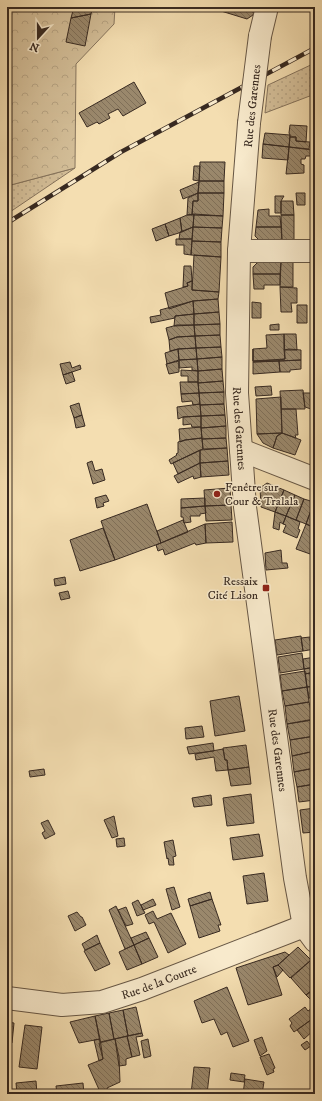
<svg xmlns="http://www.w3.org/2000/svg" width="322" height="1101" viewBox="0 0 322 1101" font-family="'IM FELL DW Pica',serif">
<defs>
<pattern id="grass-dots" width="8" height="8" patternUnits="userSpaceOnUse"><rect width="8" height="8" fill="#d4bf99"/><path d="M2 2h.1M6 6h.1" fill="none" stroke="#b7a484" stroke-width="1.8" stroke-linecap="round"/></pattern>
<pattern id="forest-crowns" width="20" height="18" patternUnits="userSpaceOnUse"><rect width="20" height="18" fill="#d4bf99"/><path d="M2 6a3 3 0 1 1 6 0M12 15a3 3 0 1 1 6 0" fill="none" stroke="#b7a484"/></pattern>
<pattern id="building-back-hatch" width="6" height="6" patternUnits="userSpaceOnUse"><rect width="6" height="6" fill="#9a886c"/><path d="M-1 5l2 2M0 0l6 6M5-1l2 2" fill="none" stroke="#7f6f58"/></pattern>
</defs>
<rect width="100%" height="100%" fill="#f4deb1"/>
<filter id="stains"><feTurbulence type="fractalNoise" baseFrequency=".005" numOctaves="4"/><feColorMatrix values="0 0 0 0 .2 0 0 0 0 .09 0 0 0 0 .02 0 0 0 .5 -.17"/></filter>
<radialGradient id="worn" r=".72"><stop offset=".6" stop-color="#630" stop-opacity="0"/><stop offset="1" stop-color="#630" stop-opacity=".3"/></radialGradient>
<path fill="url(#grass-dots)" stroke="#86745d" d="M315 63V94L265 113 268 85Z
M75 168 7 214V186Z"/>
<path fill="url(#forest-crowns)" stroke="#86745d" d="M7 7H115L114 24 76 64 75 168 7 186Z"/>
<path fill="url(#building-back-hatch)" stroke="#382a21" d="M74 7 92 11 91 14 71 18Z
M222 7H236L254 12 253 15 247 19 221 11Z
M236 7H255L254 12Z
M91 14 85 46 66 42 71 18Z
M134 82 146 103 123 116 118 109 108 114 110 118 99 124 97 122 87 127 79 113Z
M290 125 307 126 306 142 296 141V137H290V135L289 133Z
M265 133 290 135 289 147 263 144Z
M290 137H296V141L310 142 309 149 289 147Z
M263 144 289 147 288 160 262 158Z
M289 147 312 150V156H306L305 159H301V164L304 165V173L286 174Z
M200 162H225L224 181H199Z
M194 166H200L199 181 193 180Z
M199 181H224V193H198Z
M199 182 198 193 183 199 180 190Z
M198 193V201H193L192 215H187L188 198Z
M198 193H224L223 216 192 215 193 201H198Z
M296 193H305V205H297Z
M275 196H284L281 201V213H275Z
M281 201H293L294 215H281Z
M269 209V216H280L281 227H256L258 210Z
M194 214 193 227 182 232 180 218 187 215Z
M194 214 223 216 222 228 193 227Z
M281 215H294V241H282Z
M180 218 182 232 169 236 165 224Z
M165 224 169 236 156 241 152 229Z
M193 227 192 239H179L180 232Z
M193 227 222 228 221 242 192 241Z
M256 227H281L282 241H260L255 236Z
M176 239H192L191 255 184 254V245H176Z
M192 241 221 242V257L191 255Z
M194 255 221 257 219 292 192 290Z
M258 262H281L280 274H253V267Z
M281 262H293V287H280Z
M184 266H191L192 281 187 283 188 286 183 287Z
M253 274H280V285H264V289H254Z
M192 281V290L219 292 218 299 193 301 169 309 165 293 188 286 187 283Z
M280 287 297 288V303H291L292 312H281Z
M218 299 219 312 194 314 193 301Z
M193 301 194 314 175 316V318L151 323 150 317 161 315 160 310Z
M252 302 261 303V318H252Z
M297 305H307V323H297Z
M311 308H315V331H311Z
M219 312 220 324 194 325V314Z
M194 314V325L174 326 175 316Z
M220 324V335L195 336 194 325Z
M279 324V330H270V325Z
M177 325H194L195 336 177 337 169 340 166 328Z
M284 334 285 359 253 361V349L267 348 266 335Z
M284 334H296L297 350H284Z
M220 335 221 347 196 348 195 336Z
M195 336 196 348 178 349 170 351 169 340 177 337Z
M221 347 222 357 197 359 196 348Z
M196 348 197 359 179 360 178 349Z
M178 349 179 360 167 364 165 353Z
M253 349V361L279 360V361L253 362Z
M289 349 301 350V360L279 361V360L285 359 284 350Z
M222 357V369L198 371 197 359Z
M197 359 198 371 192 370V367L179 368V360Z
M301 360V369L290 370V372H280L279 361Z
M179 361V372L169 374 166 364Z
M279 361 280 372 253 374V362Z
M70 362 72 368 80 365 81 369 63 375 60 364Z
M222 369 223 381 198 383V371Z
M181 370 198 371V382H188V376H181Z
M72 372 75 381 66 384 63 375Z
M223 381 224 392 199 393 198 383Z
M180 382H198L199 393 181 394Z
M271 386 272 395 256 396 255 387Z
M303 390 305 409H281L280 391Z
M224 392V404L200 405 199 393Z
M199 393 200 404 193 405 192 401 182 402 181 394Z
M303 393H315V399H310L311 409 305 407Z
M281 397 282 433 257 434 256 399Z
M79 403 82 415 74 418 70 406Z
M200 404 201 416 183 417 178 419 177 407Z
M224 404 225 415 201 416 200 405Z
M281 409H296L298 435H295L296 438 282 433Z
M82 415 85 426 76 428 74 418Z
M225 415 226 426 201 428V416Z
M201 416V427H192L191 424 183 425V417Z
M226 426V438L202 439 201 428Z
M201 427 202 438 185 440 180 442 179 429Z
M282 433 277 436 273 448 263 443 257 434Z
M282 433 301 440 295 455 273 448 277 436Z
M202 438 203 449 171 464 169 460 177 455 176 454 178 453V442L185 440Z
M226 438 227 448 203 449 202 439Z
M227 448 228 461 200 463V450Z
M200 450V463L178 474 173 463Z
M92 461 95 471 102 469 105 480 93 484 87 463Z
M228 461 229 475 201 477 200 463Z
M200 463 201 477 194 479 193 476 178 483 174 476Z
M267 483 284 490 275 512 261 507 260 488Z
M230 488 231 505 205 506 204 490Z
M284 490 295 495 286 516 275 512Z
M106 495 109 501 103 503 104 506 97 508 95 498Z
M295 495 304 499 296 520 286 516Z
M205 498V506L181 508V499Z
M304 499 314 502 306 524 296 520Z
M314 502 315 503V528L306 524Z
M147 504 161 543 115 560 101 521Z
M231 505 232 520 206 521 205 506Z
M205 506 206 513 200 514V516H190L191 522 184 523 183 517H181V508Z
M275 512 286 516 283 524 280 522 279 530 273 528Z
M286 516 300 522 298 529 300 530 297 538 283 532 286 525 283 524Z
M183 520 188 532 161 543 157 531Z
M232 522 233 542 206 543 205 524Z
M205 524 206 543 196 545 195 543 165 555 163 549 158 551 156 545Z
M306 524 315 528V550L313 555 296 549Z
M103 528 115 560 80 571 70 540Z
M281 550 282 563H287L288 568 266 570 265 553Z
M65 577 66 584 55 586 54 579Z
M68 591 70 598 61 600 59 593Z
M301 636 303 651 277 655 275 640Z
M310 637V641H315V649L303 651 301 638Z
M302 653 304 669 280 673 278 657Z
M315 657V667L304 669 303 659Z
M315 667V677L311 678 310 673 305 674 304 669Z
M305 671 307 687 282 691 280 675Z
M310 673 311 678 315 677V686L307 687 305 674Z
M315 686V698H309L307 687Z
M307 687 309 702 285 706 282 691Z
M239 696 245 731 215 736 210 701Z
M309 702 313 720 287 724 285 706Z
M312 715H315V725L314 719 313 720Z
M314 719 315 736 290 740 287 724Z
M202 726 204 737 186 739 185 728Z
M315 736V751L292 756 290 740Z
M213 743 214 751 189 754 187 747Z
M246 745 249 767 228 770 227 760H225L223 748Z
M223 749 225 760H227L228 770 216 771 214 757 196 760 195 754Z
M315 751V768L294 772 292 756Z
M249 767 251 784 231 786 228 770Z
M315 768V784L297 787 294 772Z
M44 769 45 775 30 777 29 771Z
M315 784V800L299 802 297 787Z
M251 794 254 823 227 826 223 798Z
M211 795 212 805 194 807 192 798Z
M315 808V832L303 833 300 810Z
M114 816 118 836 112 838 104 820Z
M48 820 55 834 45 839 42 833 45 831 41 823Z
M259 834 263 856 233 860 230 838Z
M124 838 125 846 117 847 116 839Z
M173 840 176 856 173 857 174 865H169L168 858 167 859 164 842Z
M264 873 268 901 247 904 243 876Z
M174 887 180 907 172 910 166 889Z
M210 892 212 899 190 906 188 899Z
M153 899 156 905 143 910 141 905Z
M212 899 221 925H218L220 931 199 938 190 906Z
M138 900 145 913 137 916 132 903Z
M116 906 134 945 125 949 109 910Z
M126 907 133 924 126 926 118 910Z
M153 911 157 919 171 913 186 944 168 953 154 922 149 924 145 915Z
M77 912 81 917H82L86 925 75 931 68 916Z
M146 932 149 938 134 945 131 938Z
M97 935 100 943 85 950 82 944Z
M149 938 158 957 142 964 134 945Z
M100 943 110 964 95 971 84 951Z
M134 945 142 964 127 970 119 952Z
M298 947 311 960 290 978 278 965Z
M285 952 289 955 278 965 273 967 282 995 248 1005 236 968Z
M310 961 315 966V988L306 995 291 978Z
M278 965 283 970 277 977 273 967Z
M227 987 249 1041 233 1047 227 1032 221 1035 214 1019 202 1023 194 1001Z
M315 988V1004L306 995Z
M315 1006V1017L294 1032 290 1026 292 1023 289 1019 305 1007 308 1011Z
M136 1007 142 1033 128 1036 123 1010Z
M123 1010 128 1036 114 1039 109 1013Z
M109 1013 114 1039 100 1042 95 1016Z
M95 1016 100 1039 79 1043 70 1022Z
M315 1017V1029L304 1039 297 1030Z
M7 1022 14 1023 12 1043 7 1042Z
M25 1025 42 1027 37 1069 19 1067Z
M142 1033 143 1036 136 1037 140 1055 132 1057 127 1036Z
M127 1036 132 1057 126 1059V1065L119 1066 115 1039Z
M262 1037 267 1051 260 1056 254 1040Z
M100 1039 103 1059 99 1061 94 1040Z
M115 1039 119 1057 120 1082 107 1088 109 1093 101 1094 88 1065 103 1059 99 1043Z
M148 1039 151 1056 144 1058 141 1041Z
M307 1041 311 1046 305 1050 301 1045Z
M7 1042 11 1043 9 1053H7Z
M269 1054 275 1068 273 1069 274 1072 267 1075 260 1057Z
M194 1067 210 1068 207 1094H191Z
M231 1073 245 1075 244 1082 230 1080Z
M245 1079 264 1082 262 1094H243Z
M36 1081 37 1094H17L16 1083Z
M83 1083 84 1094H57L56 1086Z"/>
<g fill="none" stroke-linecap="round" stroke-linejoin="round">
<defs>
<g id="minor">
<path d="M260 36 267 7"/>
<path id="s1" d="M249 123 239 251 237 393 245 507 295 878 304 926 315 941"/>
<path d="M239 251H315"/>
<path d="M241 450 315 479"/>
<path id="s2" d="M7 998 62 1005 102 1002 142 989 304 926"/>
</g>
</defs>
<use href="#minor" stroke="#675745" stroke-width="24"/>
<use href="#minor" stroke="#f8eacc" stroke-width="22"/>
<defs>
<path id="rail" d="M7 223 121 152 315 48"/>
</defs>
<use href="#rail" stroke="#382a21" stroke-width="4.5"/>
<use href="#rail" stroke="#f8eacc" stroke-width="3" stroke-dasharray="9" stroke-linecap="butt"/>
<defs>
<path id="minor-bridge" d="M249 123 260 36"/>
</defs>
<use href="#minor-bridge" stroke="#675745" stroke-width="24" stroke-linecap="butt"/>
<use href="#minor-bridge" stroke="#f8eacc" stroke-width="22"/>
</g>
<g fill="#8f2418" stroke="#f8eacc" stroke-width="1.5">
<circle cx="217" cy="494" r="4"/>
<rect x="262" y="584" width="8" height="8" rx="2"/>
</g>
<g text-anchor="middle" stroke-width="3" stroke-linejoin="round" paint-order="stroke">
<g font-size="12" fill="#382a21" stroke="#f8eacc">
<text transform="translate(252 106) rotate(-84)" y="4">Rue des Garennes</text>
<text dy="4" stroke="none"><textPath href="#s1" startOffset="306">Rue des Garennes</textPath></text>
<text dy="4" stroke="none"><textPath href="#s1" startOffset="630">Rue des Garennes</textPath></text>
<text dy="4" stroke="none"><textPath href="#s2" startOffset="156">Rue de la Courte</textPath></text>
</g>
<g font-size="12" fill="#382a21" stroke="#f8eacc" text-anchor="start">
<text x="225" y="491">Fenêtre sur<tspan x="225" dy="14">Cour &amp; Tralala</tspan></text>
<text x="258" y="585" text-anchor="end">Ressaix<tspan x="258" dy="14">Cité Lison</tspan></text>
</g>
</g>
<rect width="322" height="1101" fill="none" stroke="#f4deb1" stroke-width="24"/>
<rect x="8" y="8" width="306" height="1085" fill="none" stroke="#382a21" stroke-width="2"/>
<rect x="12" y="12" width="298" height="1077" fill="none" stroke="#382a21"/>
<g transform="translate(38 38) rotate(201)" stroke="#f8eacc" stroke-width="3" paint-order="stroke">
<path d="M0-3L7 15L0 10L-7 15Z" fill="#382a21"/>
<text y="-6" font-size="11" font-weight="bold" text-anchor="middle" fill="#382a21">N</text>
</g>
<rect width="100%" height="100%" filter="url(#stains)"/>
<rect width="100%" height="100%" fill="url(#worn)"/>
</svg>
